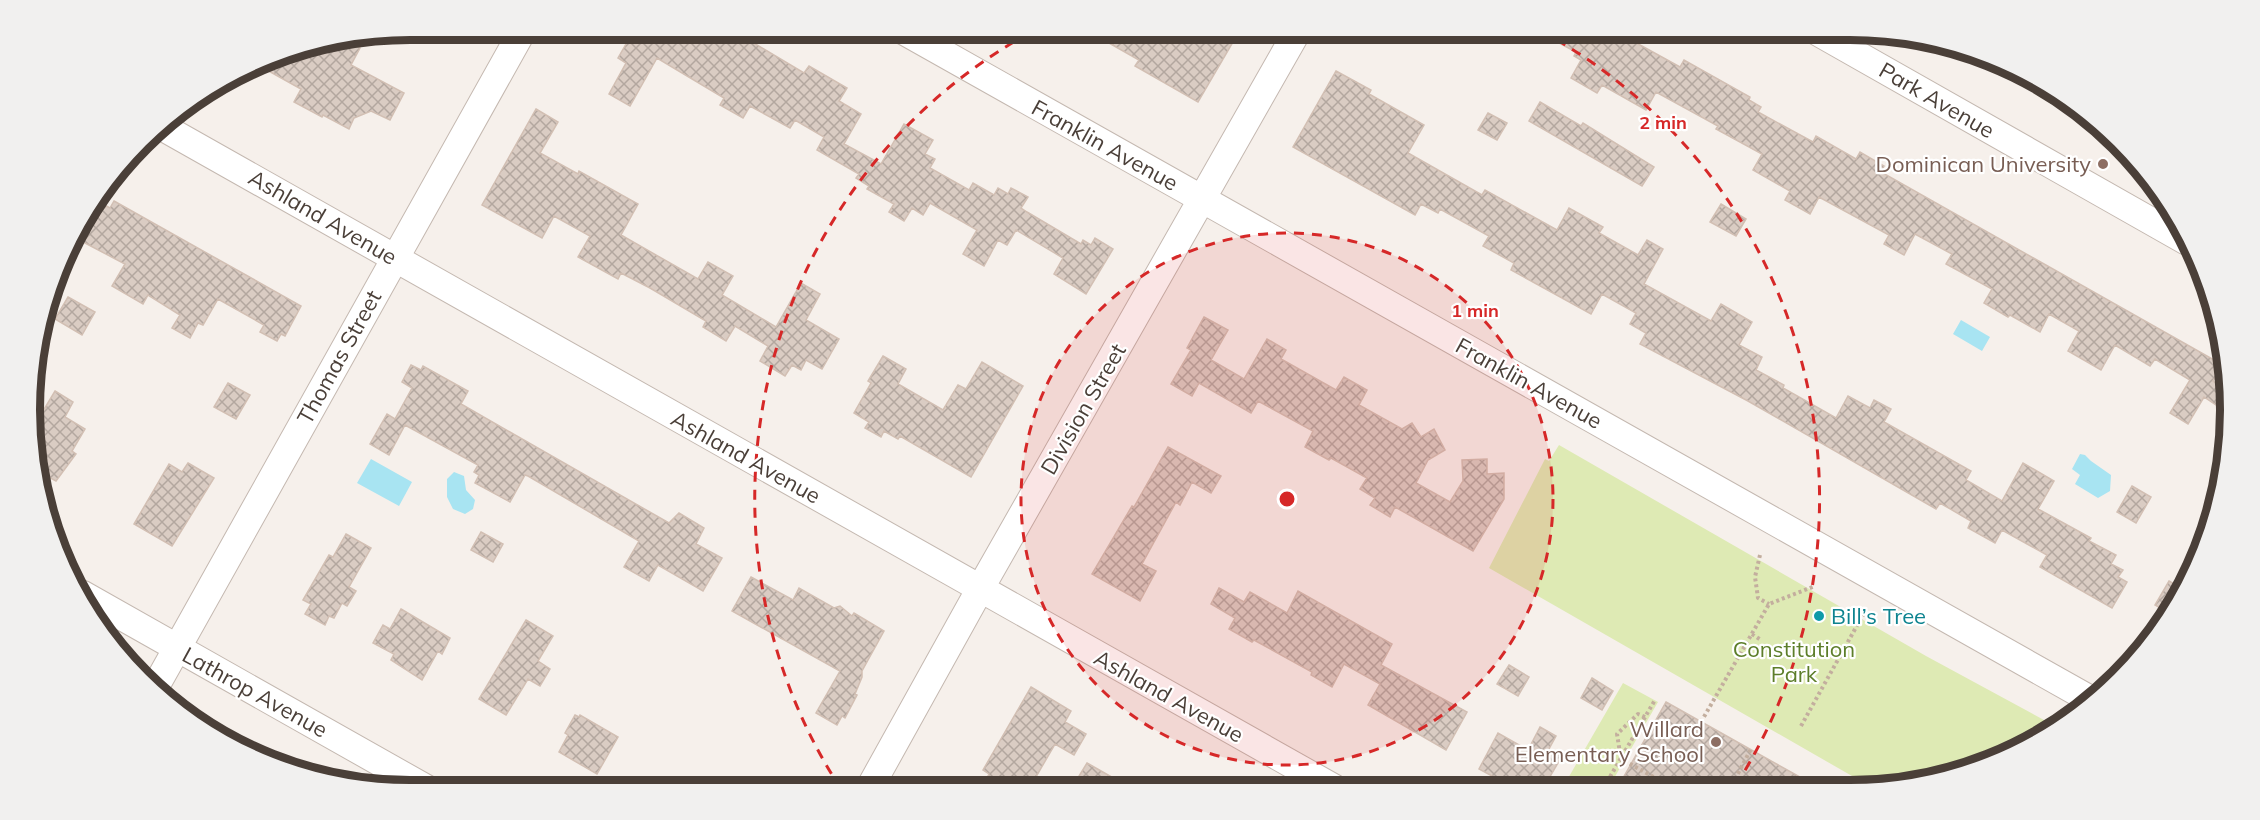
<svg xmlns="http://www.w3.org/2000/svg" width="2260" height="820" viewBox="0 0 2260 820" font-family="Mulish,sans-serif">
<defs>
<pattern id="building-cross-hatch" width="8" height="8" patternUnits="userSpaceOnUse" patternTransform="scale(1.5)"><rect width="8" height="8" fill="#daccc3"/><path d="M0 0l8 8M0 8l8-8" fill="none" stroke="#b3a79f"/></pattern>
</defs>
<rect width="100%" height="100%" fill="#f6f0eb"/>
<path fill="#deeab4" d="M1559 445 1926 656 2055 726 2018 751 1900 787H1866V784L1489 568 1545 459 1549 461Z
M1623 683 1658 702 1609 787H1563Z"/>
<path fill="#a8e4f2" d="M1961 320 1990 337 1982 351 1953 334Z
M2080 454 2085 455 2091 461 2111 475 2110 491 2098 498 2075 484 2080 475 2072 469Z
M371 459 412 482 399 506 357 483Z
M454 472 464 476 466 490 475 500 473 509 465 514 453 509 447 497V479Z"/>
<path fill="url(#building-cross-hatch)" stroke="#d2bfb3" stroke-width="1.5" d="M604 30H732L804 73 809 66 847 88 839 101 861 114 844 144 881 164 904 124 933 140 925 154 935 159 930 168 969 190 973 183 994 195 998 188 1008 194 1011 188 1028 197 1021 208 1027 212 1081 244 1083 240 1091 245 1095 238 1113 249 1086 294 1054 274 1063 258 1016 230 1007 245 998 240 984 266 963 254 977 230 930 203 923 215 912 208 904 221 889 212 894 204 867 189 869 186 856 178 859 174 817 150 824 137 795 120 790 128 750 106 743 118 720 105 724 98 657 58 630 106 609 94 626 63 618 58 626 44Z
M1086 30H1240L1198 102 1135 66 1139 60Z
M1535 30H1613L1680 67 1684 60 1750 97 1749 100 1761 107 1758 112 1813 142 1816 136 1856 159 1860 152 1884 166 1881 172 2223 365 2213 381 2225 390 2216 405 2204 397 2188 424 2170 413 2190 380 2155 359 2150 366 2115 345 2101 370 2068 351 2079 331 2049 314 2040 332 2010 315 2008 317 1984 303 1992 289 1946 264 1952 254 1915 234 1904 255 1884 244 1889 235 1819 197 1810 214 1785 200 1790 191 1753 170 1762 154 1716 129 1718 126 1656 92 1646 110 1602 85 1597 93 1571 78 1581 60 1574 56 1576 52Z
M350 42 360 48 351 65 404 93 390 120 371 111 354 118 349 129 323 115 322 117 294 102 301 89 256 64 265 59Z
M1336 71 1371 90 1369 94 1424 125 1408 153 1482 195 1485 190 1557 230 1569 208 1603 227 1599 233 1638 255 1647 240 1663 249 1644 284 1711 321 1721 304 1752 322 1739 345 1762 357 1756 370 1784 385 1783 388 1836 418 1848 396 1870 408 1874 400 1891 409 1884 422 1971 471 1966 480 2002 501 2023 463 2054 481 2038 509 2091 538 2089 541 2116 555 2111 564 2123 570 2118 577 2127 582 2112 608 2040 567 2047 555 2002 530 1995 543 1968 528 1971 521 1940 503 1936 509 1748 401 1640 344 1646 333 1630 324 1636 313 1602 294 1591 314 1511 270 1514 263 1483 246 1489 236 1440 209 1438 213 1421 204 1415 215 1293 147Z
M1540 102 1581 126 1583 123 1654 167 1642 186 1529 121Z
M536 109 558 122 540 153 578 174 579 171 638 204 621 235 698 279 708 262 733 276 722 295 776 327 801 283 820 294 806 320 839 339 822 369 806 360 801 370 792 365 785 376 760 361 768 346 735 326 726 341 703 327 706 321 650 288 621 273 618 279 578 257 590 236 554 216 542 238 482 205Z
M1488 113 1507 123 1497 140 1478 130Z
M114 201 301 306 285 336 281 334 277 341 260 332 264 325 218 299 203 325 198 323 190 338 172 328 180 315 148 295 143 304 112 286 125 264 81 241 90 225 84 222 99 202 110 208Z
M1721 204 1746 219 1736 236 1710 222Z
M68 297 95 312 82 335 55 319Z
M1204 317 1228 330 1211 360 1244 379 1267 339 1286 350 1281 359 1336 390 1344 377 1367 390 1359 405 1402 429 1412 423 1421 437 1434 429 1445 450 1428 460 1416 483 1450 502 1463 481 1462 460 1487 459V474L1504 473V499L1473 551 1395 507 1390 517 1370 505 1375 498 1360 489 1367 478 1331 458 1329 460 1305 447 1313 431 1258 401 1251 413 1199 383 1192 396 1171 384 1191 350 1187 348Z
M883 356 906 369 898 384 943 410 958 385 966 389 982 362 1023 386 971 477 900 436 898 439 884 431 881 437 865 428 869 422 854 413 871 383 868 381Z
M411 365 421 370 423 366 468 391 461 404 669 523 679 513 704 528 696 544 722 558 703 591 658 565 649 581 624 567 639 541 528 476 525 475 510 502 475 483 479 475 474 472 478 465 405 425 389 455 370 444 387 414 395 419 412 388 402 382Z
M228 383 250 395 236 419 214 407Z
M55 391 73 402 65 417 85 429 72 451 76 454 56 481 41 473 47 460 39 456 37 421Z
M1168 447 1221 476 1211 493 1192 482 1180 505 1176 502 1142 564 1156 571 1140 601 1092 574 1132 506 1134 507Z
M188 463 214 478 172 546 134 524 169 464 182 472Z
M2132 486 2151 497 2136 523 2117 512Z
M481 532 503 544 493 562 471 550Z
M346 534 371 548 349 587 356 591 347 606 342 603 334 618 329 616 325 625 305 614 311 604 303 600 329 555 333 557Z
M751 577 793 600 799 588 834 608 840 606 852 616 854 613 884 631 862 671V677L855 694 857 695 845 718 842 716 837 725 816 713 840 671 732 611Z
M2169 581 2183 589 2179 600 2169 613 2155 605Z
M1219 588 1244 602 1250 592 1287 613 1298 591 1392 644 1381 665 1467 712 1446 750 1368 705 1380 684 1344 664 1332 687 1311 675 1312 672 1254 640 1252 642 1229 629 1235 618 1211 604Z
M401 609 450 638 442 654 438 651 422 680 391 660 394 654 373 643 383 625 390 629Z
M526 620 553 636 538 661 550 669 540 686 528 679 506 715 479 699Z
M1509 665 1529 677 1518 696 1497 684Z
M1592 678 1613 691 1602 710 1581 698Z
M1031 687 1071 711 1065 722 1086 734 1074 755 1055 744 1029 789H981L989 774 983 770Z
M1666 702 1755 752 1818 787H1618Z
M575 715 579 717 580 715 618 737 597 774 559 752 568 735 565 733Z
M1540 727 1556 736 1549 749 1562 756 1544 787 1532 780 1528 788H1514L1479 769 1498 733 1528 750Z
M1087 763 1131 788H1088L1076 781Z"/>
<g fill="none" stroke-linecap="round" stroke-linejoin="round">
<defs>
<path id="minor" d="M902 30 2093 701
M1814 30 2186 241
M159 125 1334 788
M82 594 429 790
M157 684 523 30
M869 789 980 589 1298 30"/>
</defs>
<use href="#minor" stroke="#c4b8b0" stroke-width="29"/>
<path stroke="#c3ae9e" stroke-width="4" stroke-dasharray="3 3" stroke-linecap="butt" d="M1760 555 1755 577 1758 598 1769 604
M1752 634 1761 640
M1645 717 1638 714 1617 734 1621 759 1659 780
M1701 722 1769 604 1815 586
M1801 726 1864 613
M1735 779 1751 749
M1608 780 1617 786
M1810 782 1813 778
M1604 787 1655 700"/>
<use href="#minor" stroke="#fff" stroke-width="27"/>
</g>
<circle cx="1287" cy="499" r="266" fill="#d62828" fill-opacity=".12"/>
<g fill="none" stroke="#d62828" stroke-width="3" stroke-dasharray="10 8">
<circle cx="1287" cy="499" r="266"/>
<path d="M841 789A532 532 0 0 1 1033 31M1541 31A532 532 0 0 1 1736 785"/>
</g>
<g fill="#8d6e63" stroke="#fff" stroke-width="2">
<circle cx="2103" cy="164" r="6"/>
<circle cx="1716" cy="742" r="6"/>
</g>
<circle fill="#0f9aa8" stroke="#fff" stroke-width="2" cx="1819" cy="616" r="6"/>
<g text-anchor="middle" stroke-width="4.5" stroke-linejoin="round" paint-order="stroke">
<g font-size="22" fill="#4a3f38" stroke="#fff">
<text transform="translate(1937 100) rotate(30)" y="8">Park Avenue</text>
<text transform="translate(1105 145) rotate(29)" y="8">Franklin Avenue</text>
<text transform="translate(323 217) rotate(30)" y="8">Ashland Avenue</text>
<text transform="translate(339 357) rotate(-61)" y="8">Thomas Street</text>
<text transform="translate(1529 383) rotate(29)" y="8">Franklin Avenue</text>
<text transform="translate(1083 409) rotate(-60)" y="8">Division Street</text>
<text transform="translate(746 457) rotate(29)" y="8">Ashland Avenue</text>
<text transform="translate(255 692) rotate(29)" y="8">Lathrop Avenue</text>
<text transform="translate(1169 696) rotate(29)" y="8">Ashland Avenue</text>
</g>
<g font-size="22" fill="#785e54" stroke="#fff" text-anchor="end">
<text x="2091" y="172">Dominican University</text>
<text x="1704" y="737">Willard<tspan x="1704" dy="25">Elementary School</tspan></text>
</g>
<g font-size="22" fill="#0d838f" stroke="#fff" text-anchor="start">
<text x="1831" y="624">Bill’s Tree</text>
</g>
<g font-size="22" fill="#5d7e2a" stroke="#fff">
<text x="1794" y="657">Constitution<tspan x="1794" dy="25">Park</tspan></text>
</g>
</g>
<path d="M0 0H2260V820H0ZM410 40H1850A370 370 0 0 1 2220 410V410A370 370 0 0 1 1850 780H410A370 370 0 0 1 40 410V410A370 370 0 0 1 410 40Z" fill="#f1f0ef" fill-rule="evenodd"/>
<path fill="none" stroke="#4a3f38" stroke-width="8" d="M410 40H1850A370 370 0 0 1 2220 410V410A370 370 0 0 1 1850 780H410A370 370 0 0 1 40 410V410A370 370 0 0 1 410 40Z"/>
<circle cx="1287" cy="499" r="9" fill="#d62828" stroke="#fff" stroke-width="3"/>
<g font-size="18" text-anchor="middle" font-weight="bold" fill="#d62828" stroke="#fff" stroke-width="4.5" stroke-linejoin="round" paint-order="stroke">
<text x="1663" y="129">2 min</text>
<text x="1475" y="317">1 min</text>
</g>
</svg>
